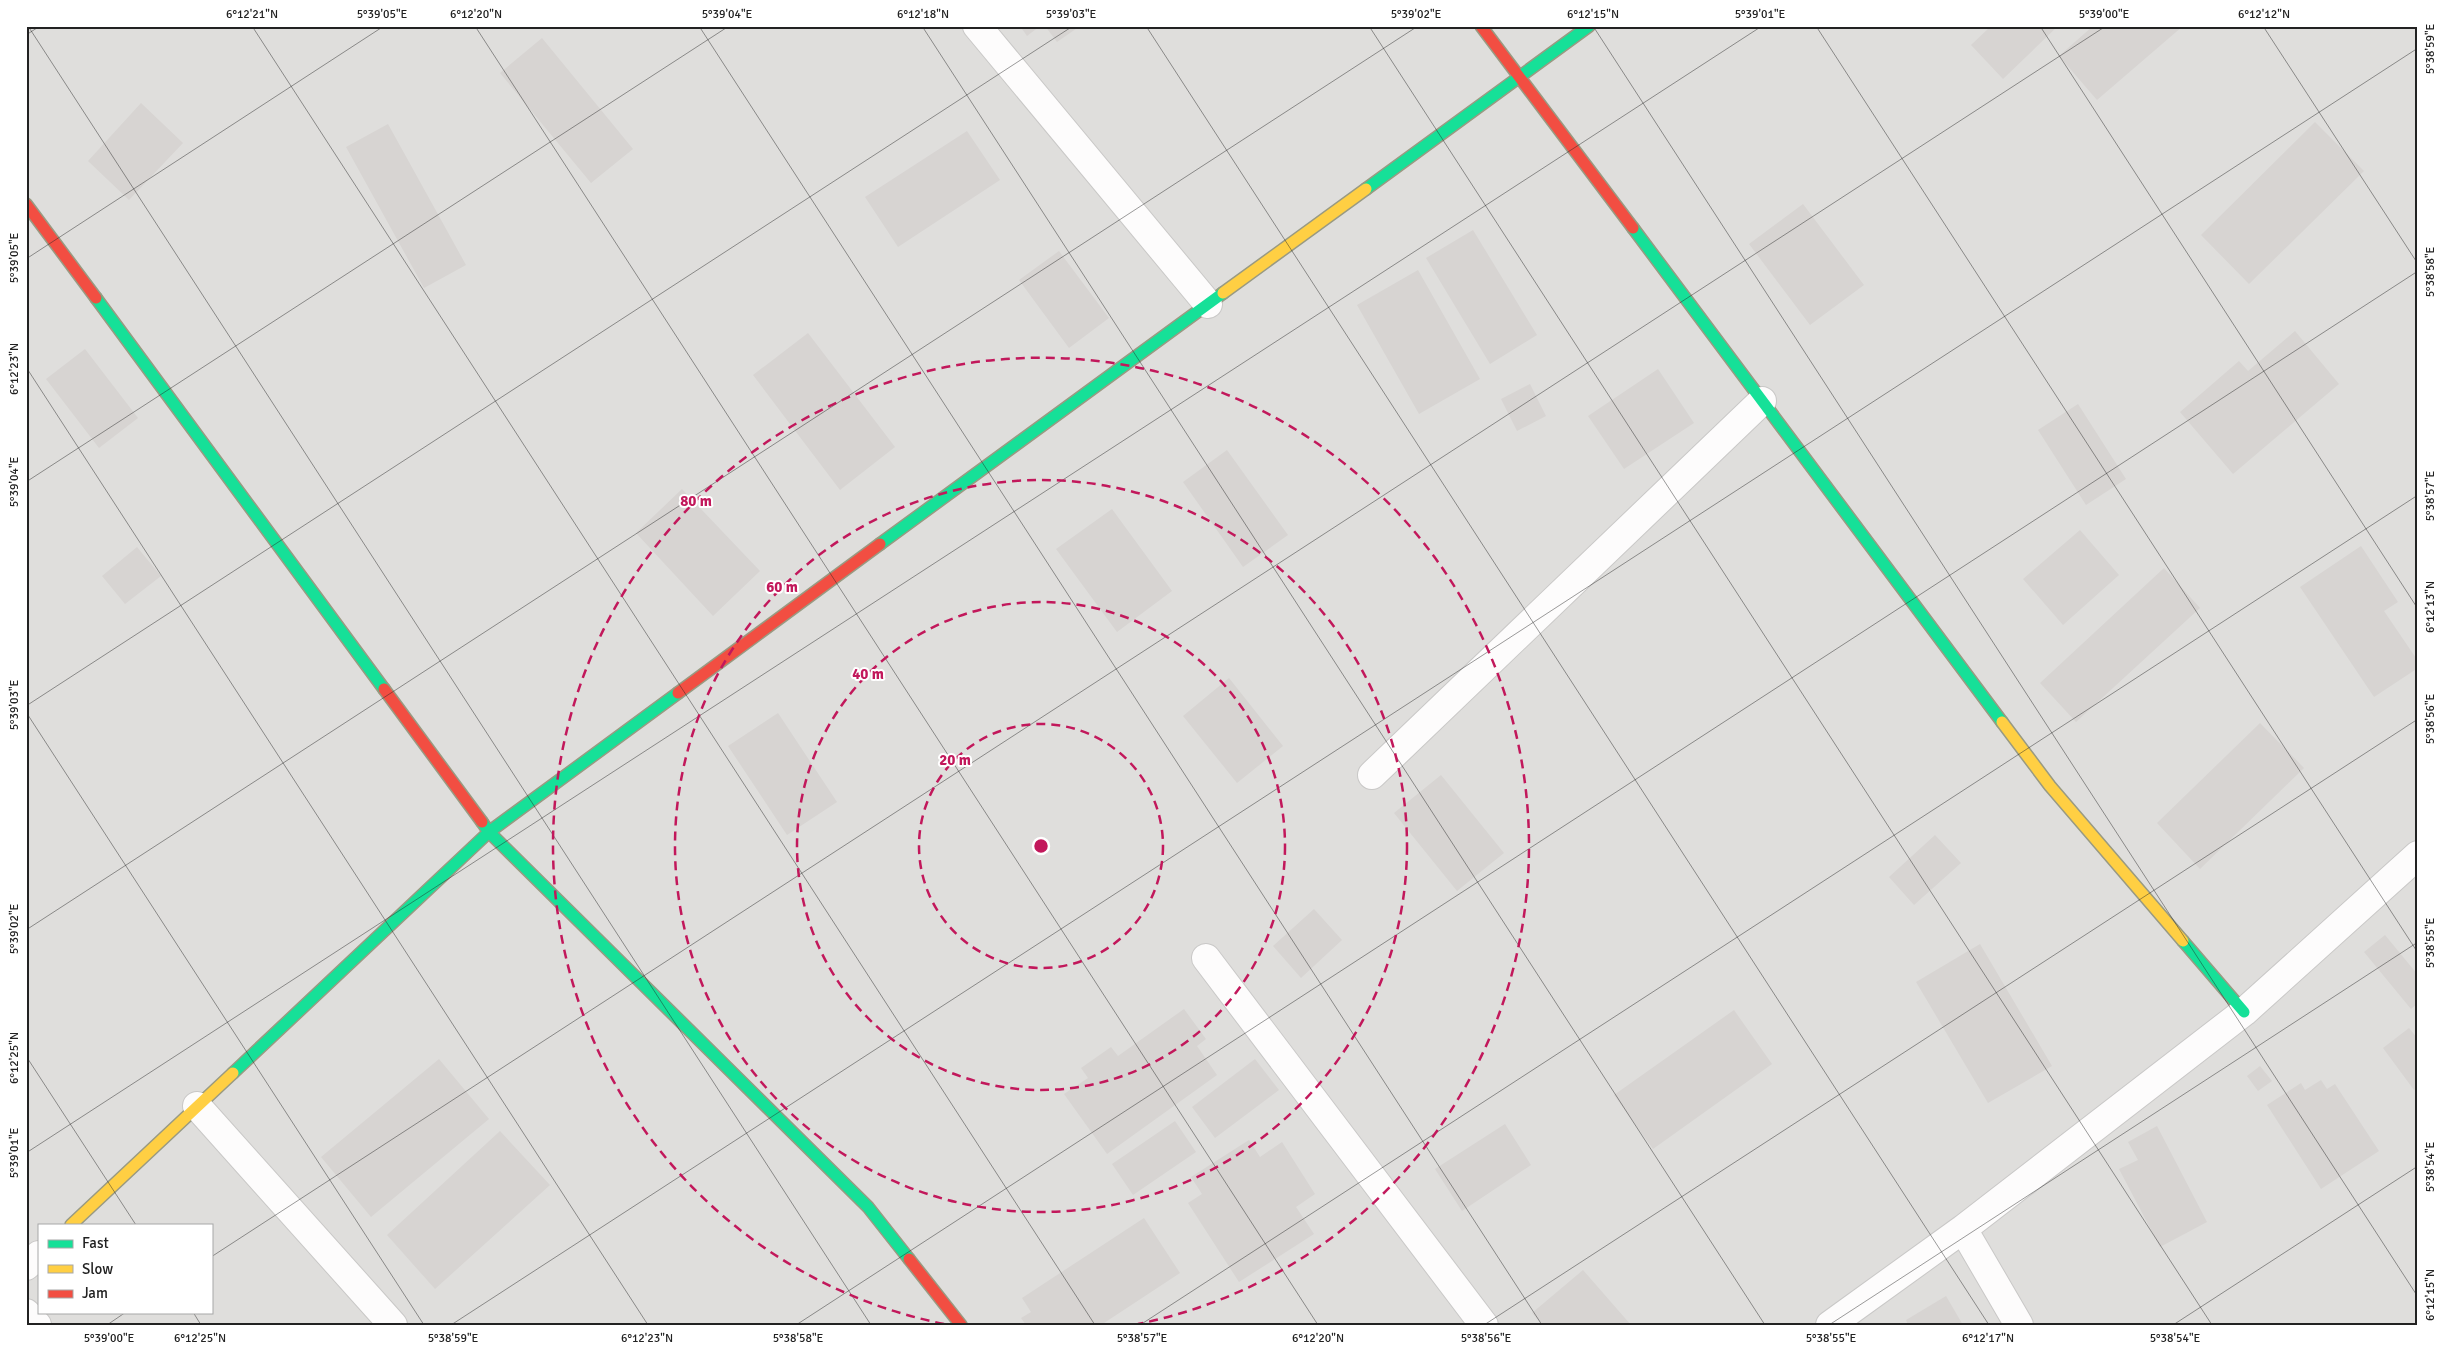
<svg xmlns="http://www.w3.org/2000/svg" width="2444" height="1351" viewBox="0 0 2444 1351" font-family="Signika,sans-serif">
<rect width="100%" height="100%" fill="#f0eeeb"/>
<path fill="#dfdedc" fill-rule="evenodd" d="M26 26H2418V1325H26ZM39 1225H211V1312H39Z"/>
<path fill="#d7d4d2" d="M1020 26H1040L1027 36Z
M1045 26H1080L1057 42Z
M1991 26H2058L2003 79 1971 45Z
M2093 26H2183L2097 100 2059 56Z
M542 38 633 149 591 183 500 73Z
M141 103 183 143 129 200 88 161Z
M2315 122 2364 171 2249 284 2201 235Z
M388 124 466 265 424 288 346 147Z
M967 131 1000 180 898 247 865 197Z
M1803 204 1864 285 1810 325 1749 244Z
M1473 230 1537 335 1490 364 1426 258Z
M1059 251 1109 318 1069 348 1019 280Z
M1418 270 1480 379 1419 414 1357 305Z
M2295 331 2339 384 2233 474 2180 412 2239 361 2248 371Z
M808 333 895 447 840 490 753 375Z
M85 349 138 418 99 448 46 379Z
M1658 369 1694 423 1624 469 1588 416Z
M1530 384 1546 416 1517 431 1501 399Z
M2078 404 2126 479 2086 505 2038 430Z
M1227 450 1288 535 1243 567 1183 482Z
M682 489 760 571 713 616 636 533Z
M1112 509 1172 591 1117 632 1056 549Z
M2080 530 2119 575 2063 625 2023 579Z
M2361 546 2398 602 2384 611 2418 661V668L2374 697 2300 587Z
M137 547 161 576 125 604 102 576Z
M2164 568 2200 608 2076 722 2040 683Z
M1229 678 1283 746 1237 783 1183 716Z
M778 713 837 802 787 835 728 746Z
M2260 723 2304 768 2200 869 2157 823Z
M1441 775 1504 853 1457 891 1394 813Z
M1935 835 1961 863 1914 905 1889 877Z
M1314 909 1342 940 1301 978 1273 946Z
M2385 935 2418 975V1003L2411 1009 2364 952Z
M1980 944 2052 1066 1988 1103 1916 982Z
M1184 1009 1206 1039 1197 1046 1217 1075 1107 1154 1064 1094 1088 1078 1081 1068 1111 1047 1118 1056Z
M1734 1010 1772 1064 1653 1149 1614 1095Z
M2409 1028 2418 1039V1088L2414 1090 2383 1048Z
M439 1059 489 1119 371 1217 321 1157Z
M1255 1059 1279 1090 1215 1138 1192 1107Z
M2260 1066 2272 1081 2258 1091 2247 1076Z
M2321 1080 2327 1089 2335 1084 2379 1151 2321 1189 2267 1105 2301 1083 2305 1090Z
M1175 1121 1196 1152 1133 1195 1112 1164Z
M1505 1124 1531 1165 1462 1211 1435 1169Z
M2157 1126 2207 1222 2160 1247 2119 1169 2138 1160 2128 1142Z
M500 1131 550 1185 435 1289 387 1235Z
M1249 1140 1260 1157 1282 1142 1315 1194 1296 1207 1314 1234 1239 1282 1188 1203 1202 1194 1191 1177Z
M1144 1218 1180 1273 1101 1325H1026L1021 1318 1031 1312 1022 1298Z
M1583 1270 1631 1325H1543L1532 1313Z
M1946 1296 1963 1325H1908L1906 1320Z"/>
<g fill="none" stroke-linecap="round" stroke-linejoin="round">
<defs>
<path id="street" d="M977 26 1208 304
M1372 775 1762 401
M1206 958 1484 1325
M197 1106 393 1325
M1963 1229 2019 1325
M26 1266 39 1255
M26 1313 37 1325
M1830 1325 1963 1229 2244 1012 2418 855"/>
<path id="fast" d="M1366 189 1589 26
M1633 228 2002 722
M96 298 384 689
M880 544 1223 293
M482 822 489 832 868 1207 909 1259
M2183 941 2244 1012
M233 1073 489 832 678 693"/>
<path id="slow" d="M1223 293 1366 189
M2002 722 2050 786 2183 941
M71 1225 233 1073"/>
<path id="jam" d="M1481 26 1633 228
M26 204 96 298
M384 689 482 822
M678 693 880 544
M909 1259 961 1325"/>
</defs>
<use href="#street" stroke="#c9c8c7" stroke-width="30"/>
<use href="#fast" stroke="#999a82" stroke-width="14"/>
<use href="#slow" stroke="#999a82" stroke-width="14"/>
<use href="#jam" stroke="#999a82" stroke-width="14"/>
<use href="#street" stroke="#fdfcfc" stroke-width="28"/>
<use href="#fast" stroke="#16e098" stroke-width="11"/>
<use href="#slow" stroke="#ffcf43" stroke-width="11"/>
<use href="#jam" stroke="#f24e42" stroke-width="11"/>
</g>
<path fill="none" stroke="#222" stroke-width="1" stroke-opacity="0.45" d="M28 26 871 1325M252 26 1095 1325M475 26 1318 1325M699 26 1542 1325M922 26 1765 1325M1146 26 1989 1325M1369 26 2212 1325M1593 26 2418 1297M1816 26 2418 953M2040 26 2418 609M2263 26 2418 264M26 35 40 26M26 259 384 26M26 367 648 1325M26 482 729 26M26 706 1073 26M26 712 424 1325M26 930 1418 26M26 1056 136 1225M26 1153 1762 26M211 1257 2106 26M193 1312 201 1325M107 1325 126 1312M451 1325 2418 48M796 1325 2418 271M1140 1325 2418 495M1484 1325 2418 719M1829 1325 2418 942M2173 1325 2418 1166"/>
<g fill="none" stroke="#c2185b" stroke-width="2.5" stroke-dasharray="9 6">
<circle cx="1041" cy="846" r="122"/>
<circle cx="1041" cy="846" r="244"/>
<circle cx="1041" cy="846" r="366"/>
<path d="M944 1324A488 488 0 1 1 1138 1324"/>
</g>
<circle cx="1041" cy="846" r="8" fill="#c2185b" stroke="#fff" stroke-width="2.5"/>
<g font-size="15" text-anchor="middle" font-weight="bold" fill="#c2185b" stroke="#fff" stroke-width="4" stroke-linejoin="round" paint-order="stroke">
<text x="696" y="506">80 m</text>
<text x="782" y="592">60 m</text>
<text x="868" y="679">40 m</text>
<text x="955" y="765">20 m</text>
</g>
<rect width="2444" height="1351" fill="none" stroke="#ffffff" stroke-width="55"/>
<rect x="38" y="1224" width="175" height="90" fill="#ffffff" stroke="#a7a7a7"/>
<rect x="48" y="1240" width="25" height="8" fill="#16e098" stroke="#a7a7a7"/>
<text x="82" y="1248" font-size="15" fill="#222222">Fast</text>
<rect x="48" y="1265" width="25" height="8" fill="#ffcf43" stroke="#a7a7a7"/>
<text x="82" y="1274" font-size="15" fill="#222222">Slow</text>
<rect x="48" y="1290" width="25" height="8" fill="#f24e42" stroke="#a7a7a7"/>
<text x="82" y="1298" font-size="15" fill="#222222">Jam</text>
<rect x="28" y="28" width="2388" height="1296" fill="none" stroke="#222" stroke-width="2"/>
<g font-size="12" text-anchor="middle" fill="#222">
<text x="252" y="18">6°12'21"N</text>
<text x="382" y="18">5°39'05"E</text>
<text x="476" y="18">6°12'20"N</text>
<text x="727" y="18">5°39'04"E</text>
<text x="923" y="18">6°12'18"N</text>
<text x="1071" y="18">5°39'03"E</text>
<text x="1416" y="18">5°39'02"E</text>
<text x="1593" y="18">6°12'15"N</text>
<text x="1760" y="18">5°39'01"E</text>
<text x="2104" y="18">5°39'00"E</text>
<text x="2264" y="18">6°12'12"N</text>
<text transform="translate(2430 49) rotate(-90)" y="4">5°38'59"E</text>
<text transform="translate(14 258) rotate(-90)" y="4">5°39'05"E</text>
<text transform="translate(2430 272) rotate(-90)" y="4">5°38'58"E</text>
<text transform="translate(14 369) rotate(-90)" y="4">6°12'23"N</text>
<text transform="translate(14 482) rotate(-90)" y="4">5°39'04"E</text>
<text transform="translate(2430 496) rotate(-90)" y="4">5°38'57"E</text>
<text transform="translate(2430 607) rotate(-90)" y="4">6°12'13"N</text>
<text transform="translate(14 705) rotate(-90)" y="4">5°39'03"E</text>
<text transform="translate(2430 719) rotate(-90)" y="4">5°38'56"E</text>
<text transform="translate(14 929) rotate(-90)" y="4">5°39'02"E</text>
<text transform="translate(2430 943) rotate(-90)" y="4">5°38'55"E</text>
<text transform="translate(14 1058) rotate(-90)" y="4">6°12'25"N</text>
<text transform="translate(14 1153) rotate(-90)" y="4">5°39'01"E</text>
<text transform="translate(2430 1167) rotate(-90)" y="4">5°38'54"E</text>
<text transform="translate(2430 1295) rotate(-90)" y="4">6°12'15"N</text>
<text x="109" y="1342">5°39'00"E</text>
<text x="200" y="1342">6°12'25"N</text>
<text x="453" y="1342">5°38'59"E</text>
<text x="647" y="1342">6°12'23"N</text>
<text x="798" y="1342">5°38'58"E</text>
<text x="1142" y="1342">5°38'57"E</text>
<text x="1318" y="1342">6°12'20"N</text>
<text x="1486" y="1342">5°38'56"E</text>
<text x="1831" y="1342">5°38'55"E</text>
<text x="1988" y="1342">6°12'17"N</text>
<text x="2175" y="1342">5°38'54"E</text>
</g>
</svg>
